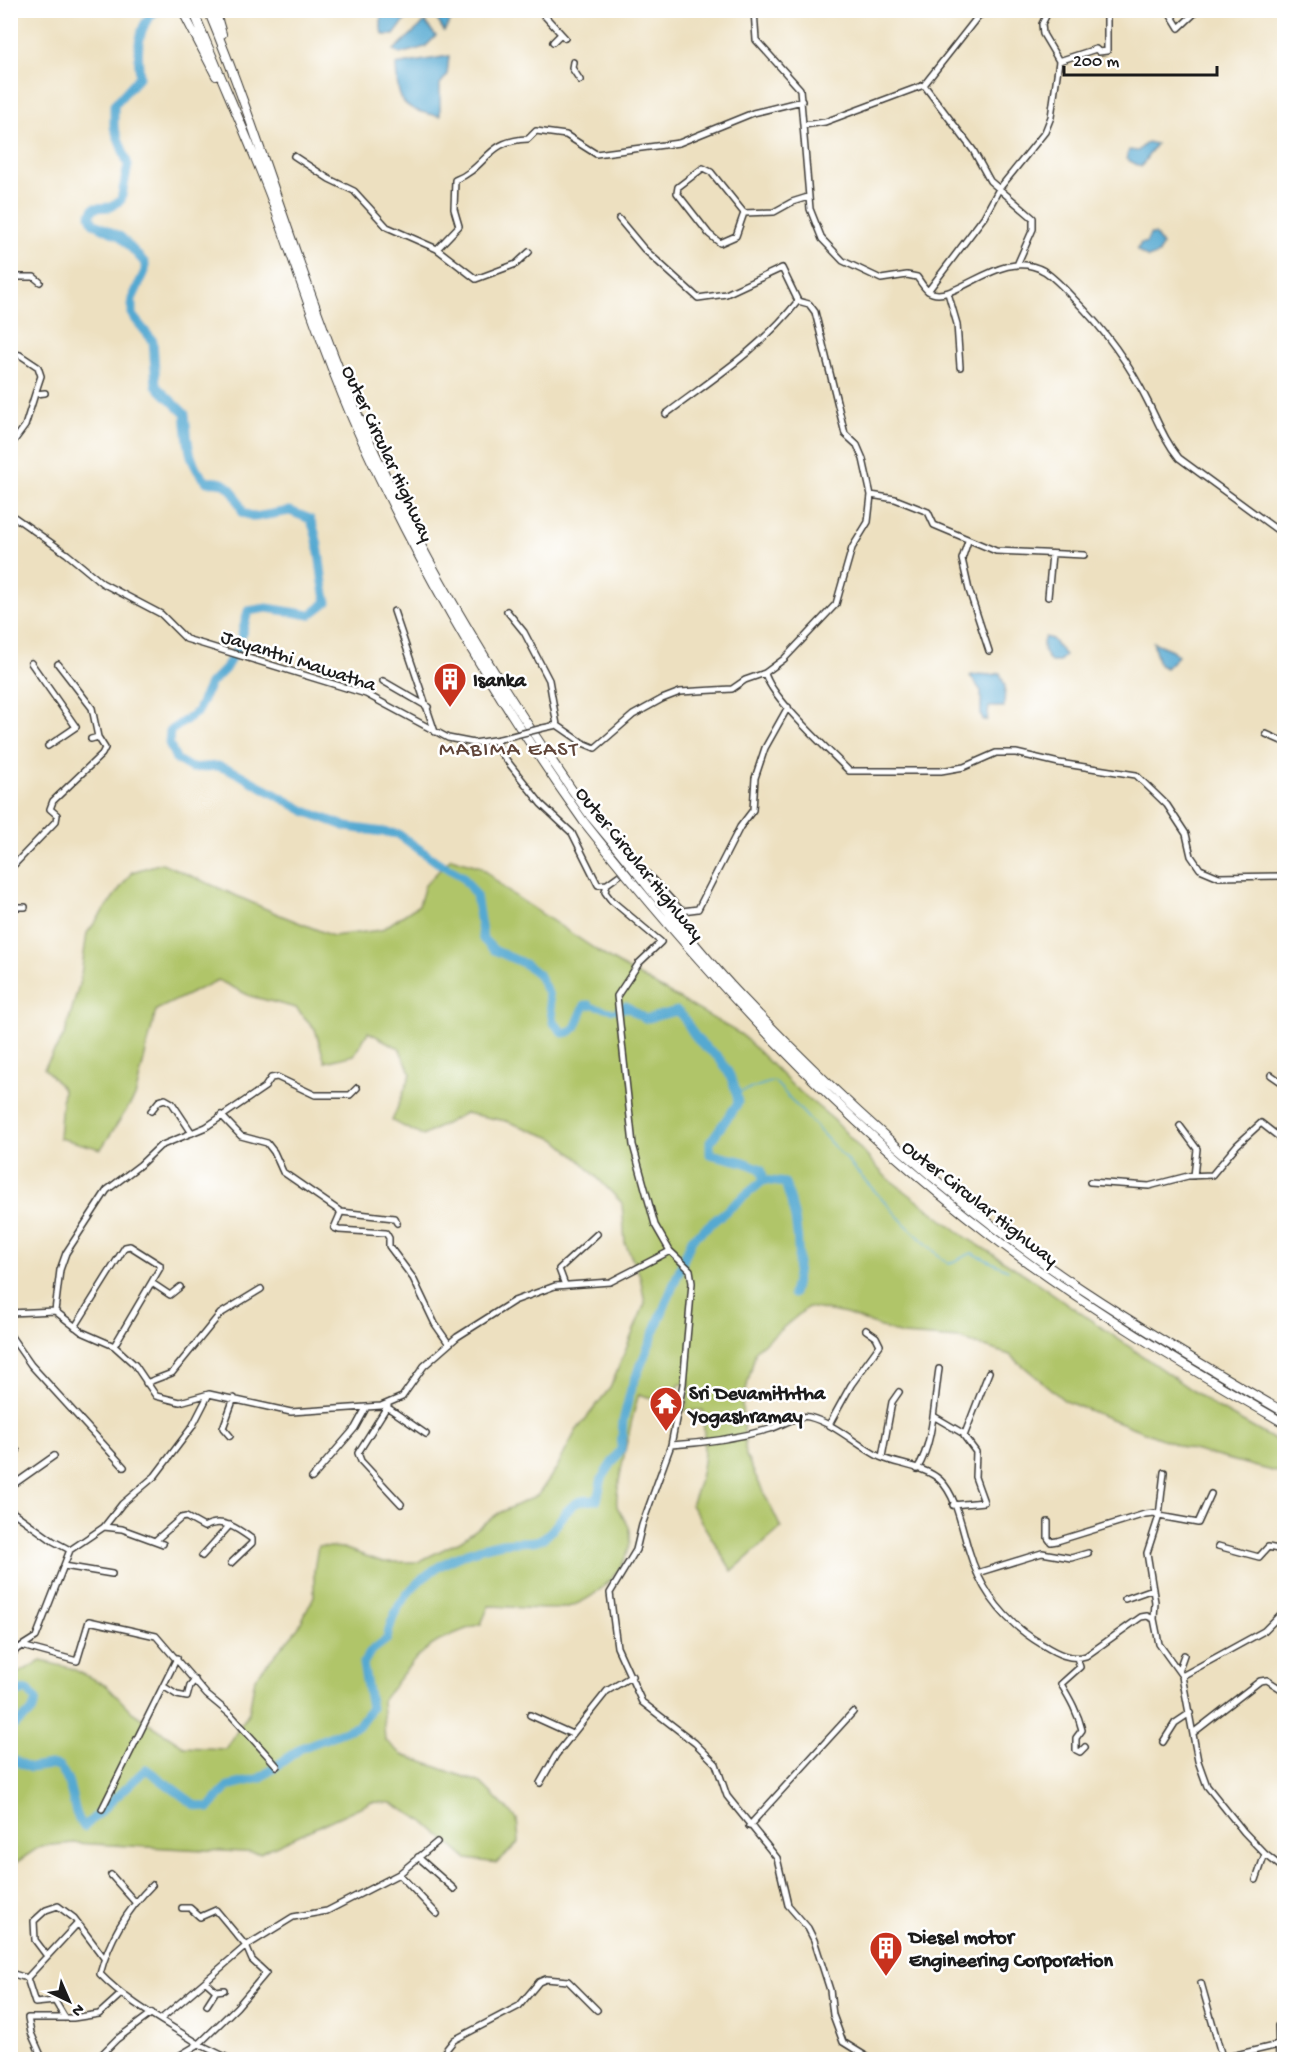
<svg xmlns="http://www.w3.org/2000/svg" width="1295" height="2070" viewBox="0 0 1295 2070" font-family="'Gochi Hand',sans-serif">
<rect width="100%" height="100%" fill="#fff"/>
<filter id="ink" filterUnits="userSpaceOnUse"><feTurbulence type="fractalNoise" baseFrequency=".0167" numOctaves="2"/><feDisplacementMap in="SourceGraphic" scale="12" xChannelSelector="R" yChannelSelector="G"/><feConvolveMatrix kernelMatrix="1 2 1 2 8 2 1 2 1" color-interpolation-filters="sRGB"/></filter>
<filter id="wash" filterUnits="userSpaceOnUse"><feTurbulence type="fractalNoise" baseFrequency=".008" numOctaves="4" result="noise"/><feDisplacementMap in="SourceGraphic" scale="24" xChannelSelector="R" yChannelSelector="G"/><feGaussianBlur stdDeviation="1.35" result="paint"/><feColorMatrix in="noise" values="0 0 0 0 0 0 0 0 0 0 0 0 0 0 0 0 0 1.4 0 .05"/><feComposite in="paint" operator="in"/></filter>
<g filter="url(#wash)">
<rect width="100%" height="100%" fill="#ede0c0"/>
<path fill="#b0c569" stroke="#667042" stroke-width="1.5" d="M451 858 481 867 506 890 610 959 742 1035 793 1086 834 1120 885 1176 967 1238 1026 1275 1216 1407 1284 1445V1474L1185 1448 1065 1401 1010 1355 960 1339 902 1335 846 1314 808 1307 756 1350 742 1406 746 1456 781 1528 732 1571 691 1505C706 1469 705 1449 703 1410L685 1411 690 1384H679L675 1406 639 1394C634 1409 614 1494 617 1506 620 1515 629 1522 630 1531 634 1564 598 1598 568 1607 553 1612 507 1606 489 1606L481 1624C424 1642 417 1655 382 1701L385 1740 403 1755 481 1783 517 1819 519 1842 497 1863 467 1859 423 1821 392 1803 371 1802 260 1853 74 1843 41 1846 11 1866V1677L41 1661 71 1668 107 1686 132 1712 185 1747 226 1749 249 1712 255 1678 298 1628 314 1596V1570L318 1546 343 1548 383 1562H418L460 1541 499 1513 538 1495 556 1469 576 1431 610 1388 645 1303 640 1276 625 1243 622 1203 581 1161 555 1139 506 1121 465 1113 423 1136 392 1121 411 1074 399 1048 368 1032 354 1055 325 1062 315 1029 296 1008 250 996 218 980 156 1010 135 1097 101 1149 59 1138 63 1089 44 1068 65 1034 80 981 87 933 132 872 162 863 280 915 333 936 381 930 419 905 425 885Z"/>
<path fill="#55a9d1" stroke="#386276" stroke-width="1.5" d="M381 11V10L412 11 394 35H384L381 30Z
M444 11 452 19 444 31 436 18Z
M425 22 436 36 425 47 400 54 394 50Z
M449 56 447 76 440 84V116C400 109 398 103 396 65Z
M1147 142 1156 144 1141 167 1126 159 1129 150 1138 151Z
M1150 234H1155L1162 245 1159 254 1148 258 1137 250 1141 243H1146Z
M1045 637 1052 639 1065 655 1059 662H1051C1045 655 1040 646 1045 637Z
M1153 642 1172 650 1178 656 1166 668 1159 665Z
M1000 673 1005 686 1004 707H989L987 720 983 721 981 713V691L970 676C979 671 990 678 1000 673Z"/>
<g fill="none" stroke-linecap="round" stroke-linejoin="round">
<path stroke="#55a9d1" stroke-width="1.5" d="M737 1093 774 1081 905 1224 948 1264 972 1253 1008 1270"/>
<path stroke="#55a9d1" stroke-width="5" d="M589 1005 613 1011"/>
<path stroke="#55a9d1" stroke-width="9" d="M157 10C136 25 137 53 140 76L114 105V127L128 165 121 200 111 207 94 208 90 215 93 223 121 237 145 263V271L132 299V315L153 341 156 386 185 414C188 440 187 463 207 482 230 479 235 493 243 513L255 517 290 511 310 519C322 544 319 575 327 602L310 615 267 608 248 611 239 645 225 669 210 684 197 712 170 731 169 743 176 759 191 768 218 766 235 772 305 811 347 827 398 834 437 862 462 876 476 895 483 939 494 950 525 964 538 974 548 993 553 1022 563 1033 569 1032 575 1028 585 1005H589
M764 1180 785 1183C798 1219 803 1257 793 1294
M10 1693 27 1690 36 1700 32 1712 10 1728
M10 1758 30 1768 50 1765 59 1767C76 1785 69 1809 84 1827L146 1769 195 1805 209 1808 228 1786 260 1778 301 1748 358 1726 371 1708 363 1664 370 1652 387 1639C397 1582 449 1554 502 1543 514 1541 527 1543 539 1540 555 1534 563 1509 578 1502 583 1500 592 1500 597 1500L602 1478 621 1449 623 1421 631 1389 692 1239 764 1180 761 1169 744 1162 710 1154V1142L738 1103C736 1086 728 1069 717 1056 710 1050 701 1045 696 1037 688 1027 687 1019 677 1011L645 1019 626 1006 619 1010"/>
</g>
</g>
<g filter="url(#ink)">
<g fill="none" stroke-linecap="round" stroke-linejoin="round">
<defs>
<path id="minor" d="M754 10 756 40 800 89 810 209 822 239 843 261 881 279 907 275 917 277C920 281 924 288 928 291 953 308 1001 245 1044 271 1055 278 1065 289 1074 299 1105 330 1129 363 1148 402 1158 422 1165 441 1179 458L1284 535
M969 10 980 15
M1168 10 1179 28 1198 10
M542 13 565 38
M553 42 561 34
M1059 61 1096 49 1099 52 1107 51V10
M573 62 572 68 580 80
M924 85 973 150 990 181 1033 218V229L1017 265
M804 125 825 122 924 85 983 10
M294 156 329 179 354 191 387 227 437 249 459 226 454 209 455 180C488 167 486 140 528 139L536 131 566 135 596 154 679 143 753 113 802 101
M703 168 711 172 744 213 736 236 720 243 709 234 677 193 678 187Z
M744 213 774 212 792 202 808 197
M619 219 644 249 698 298 726 294 782 268 798 301
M437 249 476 279 516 264 529 252
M10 272 15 277H34L40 282
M928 291 984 217 999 189 1045 132 1051 117 1059 61 1043 34 1042 24 1049 10
M948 293 957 324 960 367
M10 353 20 355 38 367 41 376 35 394
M11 445 25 426 35 394 45 393
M871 495 895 499 928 512 934 525 996 551 1084 555
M10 514 67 554 102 583 161 614 186 639 366 694 448 738 474 743 500 739
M968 541 962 559 969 590 989 651
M1048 597 1052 554
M394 611 435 732
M507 611 524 632 549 680 557 725
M31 663 76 727 48 746
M58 664 92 708 98 737
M765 673C771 698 829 750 849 771H941L964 767 996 753H1016L1059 763 1136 775 1167 805 1186 834 1191 856 1200 869 1219 877 1284 876
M383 681 428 707
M543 728 557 725 583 743 595 748 633 715 662 699 680 692 732 689 745 680 765 673 784 659 836 604 852 548 868 522 871 495 863 459 857 445 845 434 815 312 809 304 798 301C759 350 715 377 666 414
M1266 734 1284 742
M495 740 501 753 541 804 572 833 598 885 607 884 636 863C642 866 673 903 682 911L698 909 740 827 753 810 755 778 765 748 788 707
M10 869 56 821 57 815 50 809 53 801 102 754 105 748 98 737 91 739
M607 884 605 892 611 900 661 942 639 963 617 996 633 1145 655 1225 670 1251 690 1270 692 1283 683 1384 671 1445 642 1525 636 1550 610 1593 617 1647 642 1702 695 1743 716 1764 727 1796 777 1858 788 1905 808 1928 814 1940 830 1990 833 2015 843 2042 872 2060
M10 907H25
M10 1025 14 1027
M1271 1075 1284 1084
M151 1111 159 1101 165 1099 172 1103 192 1133
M221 1115 241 1136 267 1143 274 1152 283 1172 341 1212 394 1218 397 1223
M1180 1126 1197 1149 1194 1176
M1090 1182 1149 1186 1188 1176 1212 1175 1237 1145 1261 1123 1284 1141
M341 1212 334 1228 339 1230 386 1233 389 1238V1246L413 1278 435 1324 449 1344
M152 1283 170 1295 180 1287
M565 1285 559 1269 597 1234
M55 1311 60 1270 66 1253 107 1190 140 1165 160 1146 206 1127 265 1087 271 1078 277 1077 315 1095H350L357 1088
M10 1313 55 1311 82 1332 114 1346 124 1355 135 1365 156 1396 180 1402 209 1394
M75 1327 125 1247 130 1246 160 1265V1268L114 1346
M10 1335 31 1365 124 1467
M146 1383 172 1373 220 1314 261 1289
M388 1405 358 1453 361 1461 401 1504
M387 1407 426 1434
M935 1417 964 1434
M829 1425 851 1385 880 1345 876 1337 866 1330
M230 1436 223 1428 234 1398
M671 1445C704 1443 738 1438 770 1429 781 1426 798 1414 809 1417 836 1424 856 1445 880 1457 898 1465 925 1466 940 1480 957 1496 962 1530 969 1551 981 1592 1007 1624 1043 1645 1056 1653 1071 1661 1086 1656L1141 1617 1147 1616 1154 1619 1159 1644 1182 1676 1198 1761 1207 1786 1244 1832 1265 1854 1284 1869
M10 1456 17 1451
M882 1457 892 1402 899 1392
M917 1469C934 1443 934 1400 939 1369
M1164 1472 1159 1516 1198 1523 1211 1494
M312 1478 355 1428 366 1408
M10 1487 54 1456
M953 1505 984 1502 975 1477 976 1452 964 1436 989 1372
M10 1510 53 1541 70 1550
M1048 1522V1538L1051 1542 1057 1541 1145 1514 1155 1513 1159 1516 1147 1553 1155 1602 1154 1619
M104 1527 122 1529 163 1544
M156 1540 181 1518 186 1517 204 1527C222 1517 237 1528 252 1539V1543L231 1563
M1218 1546 1259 1557 1268 1547 1278 1549 1280 1547 1284 1549
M1280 1547 1284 1536
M202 1556 230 1525
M64 1566 112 1574
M977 1573 1042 1553 1071 1558 1088 1553
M1125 1599 1153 1589
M22 1646 77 1661 89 1621 156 1636 207 1695 230 1714 277 1766
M10 1657 17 1649 36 1637 70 1550 104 1527 122 1504 155 1476 192 1427 209 1394 291 1412 381 1406 402 1397 424 1366 457 1337 514 1301 555 1286 610 1282 670 1251
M1077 1658 1080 1667 1061 1684C1070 1699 1078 1713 1082 1730L1076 1738V1750L1080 1752 1085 1747
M1179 1669 1184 1655
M1182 1676 1264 1631 1284 1611
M163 1686 177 1695 187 1697 190 1686 195 1680
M530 1715 572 1734
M1193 1733 1260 1681 1267 1680 1284 1691
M1163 1742 1175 1723 1190 1713
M540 1783 556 1755 607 1691 632 1676
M102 1809 177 1658
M749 1826 853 1712
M418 1857 454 1889
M399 1874 437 1914
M111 1875 135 1902
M1256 1880 1265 1854
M152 1885C127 1910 109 1940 100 1974 128 2003 165 2022 199 2044L237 2007 266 1973 252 1960 246 1946 293 1917 327 1911 399 1874 437 1842
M47 1956 35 1940 34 1921 46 1910 58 1906 74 1918 104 1958
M10 1973 27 1978
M27 1978 78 1923
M27 1978 35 2003 55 2001 65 2018
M206 1982 216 1991 224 1990
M1201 1983 1222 2057
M207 2005 216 1991
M161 2019 246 1946 216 1910 200 1917 190 1908H182
M183 2054 194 2060
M97 2059 117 2039 152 2013
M43 2060 31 2033 28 2018H73L99 2014 120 1995
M172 2060 199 2044 232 2060
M438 2060 454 2040 519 2006 539 1982 546 1979 568 1981 597 2010
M1215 2060 1278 2045
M1279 2060 1278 2026 1284 2025"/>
<path id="highway" d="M182 10 216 76
M193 10C218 72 246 133 270 195 299 275 324 356 359 434 421 571 497 700 584 822
M208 10C260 135 296 265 347 389 410 542 496 683 591 817
M215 10 222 34"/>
</defs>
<use href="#minor" stroke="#3b3935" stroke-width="8"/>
<use href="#highway" stroke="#3b3935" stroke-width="10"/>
<use href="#minor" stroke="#fff" stroke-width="5"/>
<use href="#highway" stroke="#fff" stroke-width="8"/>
<defs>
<path id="minor-bridge" d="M500 739 543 728"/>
<path id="highway-bridge" d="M591 817C641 876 687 939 740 995 843 1103 958 1208 1083 1290 1148 1333 1216 1373 1284 1412
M584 822C705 975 838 1118 993 1237 1085 1307 1185 1366 1284 1423"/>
</defs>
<use href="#minor-bridge" stroke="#3b3935" stroke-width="8" stroke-linecap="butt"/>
<use href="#highway-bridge" stroke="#3b3935" stroke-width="10" stroke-linecap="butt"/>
<use href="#minor-bridge" stroke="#fff" stroke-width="5"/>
<use href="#highway-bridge" stroke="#fff" stroke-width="8"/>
</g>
</g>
<defs>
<symbol id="building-pin" viewBox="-11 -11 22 30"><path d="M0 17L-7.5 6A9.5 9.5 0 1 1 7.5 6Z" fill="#c8321e" stroke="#fff"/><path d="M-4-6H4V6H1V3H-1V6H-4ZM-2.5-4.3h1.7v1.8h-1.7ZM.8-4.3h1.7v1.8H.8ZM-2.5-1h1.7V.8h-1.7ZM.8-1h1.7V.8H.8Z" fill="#fff"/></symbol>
<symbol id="temple-pin" viewBox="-11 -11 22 30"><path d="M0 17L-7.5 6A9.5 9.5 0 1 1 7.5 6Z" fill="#c8321e" stroke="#fff"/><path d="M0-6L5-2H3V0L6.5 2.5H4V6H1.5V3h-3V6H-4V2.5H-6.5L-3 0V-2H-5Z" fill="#fff"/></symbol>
</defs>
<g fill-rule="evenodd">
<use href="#building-pin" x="431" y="660" width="38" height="52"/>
<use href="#temple-pin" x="647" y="1384" width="38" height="52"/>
<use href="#building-pin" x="867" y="1929" width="38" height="52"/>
</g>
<g text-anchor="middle" stroke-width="5" stroke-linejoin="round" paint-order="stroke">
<g font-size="20" fill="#1c1c1c" stroke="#fff">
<text transform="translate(389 453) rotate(65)" y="7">Outer Circular Highway</text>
<text transform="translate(299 659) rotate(18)" y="7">Jayanthi Mawatha</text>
<text transform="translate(641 863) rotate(51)" y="7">Outer Circular Highway</text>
<text transform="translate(981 1202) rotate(38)" y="7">Outer Circular Highway</text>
</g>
<g font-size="20" font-weight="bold" fill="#1c1c1c" stroke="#fff" text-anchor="start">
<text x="473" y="686">Isanka</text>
<text x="689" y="1399">Sri Devamiththa<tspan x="689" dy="23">Yogashramay</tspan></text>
<text x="909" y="1943">Diesel motor<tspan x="909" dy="23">Engineering Corporation</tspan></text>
</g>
<g font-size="22" letter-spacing="1.5" fill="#61463a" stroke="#fff">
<text x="509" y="755">MABIMA EAST</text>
</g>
</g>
<rect width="1295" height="2070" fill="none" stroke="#fff" stroke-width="36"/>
<g transform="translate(69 2001) rotate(136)" stroke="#ffffff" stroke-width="4.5" paint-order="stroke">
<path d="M0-4.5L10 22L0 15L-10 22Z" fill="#1c1c1c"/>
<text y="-9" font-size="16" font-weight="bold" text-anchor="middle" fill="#1c1c1c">N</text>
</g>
<path d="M1064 66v9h153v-9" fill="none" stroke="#1c1c1c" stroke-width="3"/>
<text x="1073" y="66" font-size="18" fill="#1c1c1c" stroke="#ffffff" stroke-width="4.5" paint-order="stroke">200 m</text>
</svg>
